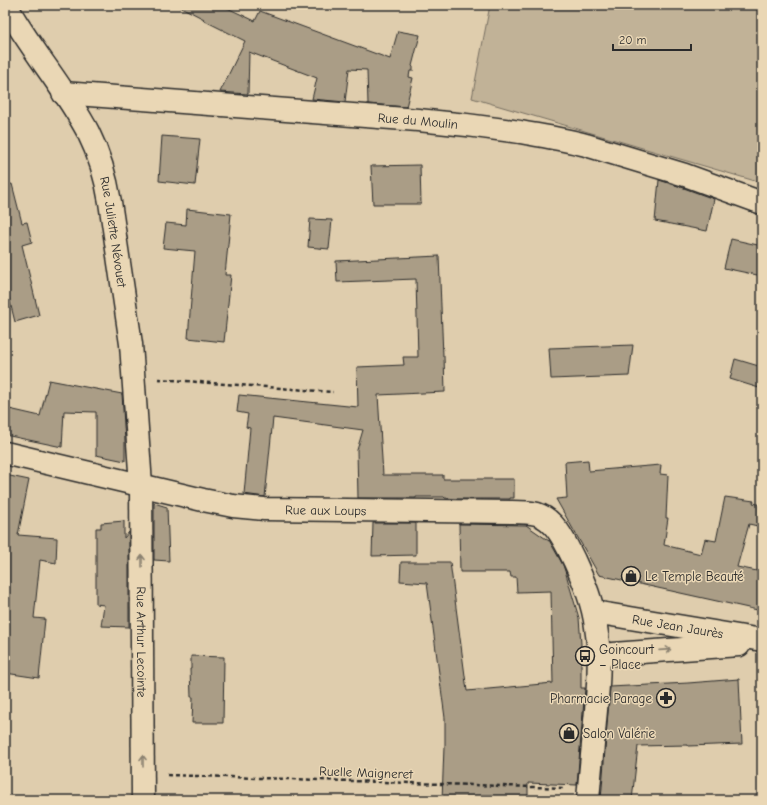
<svg xmlns="http://www.w3.org/2000/svg" width="767" height="805" viewBox="0 0 767 805" font-family="'Comic Neue',sans-serif">
<rect width="100%" height="100%" fill="#dfcdad"/>
<filter id="ink" filterUnits="userSpaceOnUse"><feTurbulence type="fractalNoise" baseFrequency=".025" numOctaves="2"/><feDisplacementMap in="SourceGraphic" scale="8" xChannelSelector="R" yChannelSelector="G"/><feConvolveMatrix kernelMatrix="1 2 1 2 8 2 1 2 1" color-interpolation-filters="sRGB"/></filter>
<g filter="url(#ink)">
<path fill="#c1b297" stroke="#766e61" d="M490 5H762V183L472 98Z"/>
<path fill="#aa9d86" stroke="#2b2b2b" d="M177 5H221L255 21 260 11 390 59 398 31 420 35 412 66 413 67V71H410L409 77 413 78 406 107 368 104 367 70 349 69 345 102 312 99 317 78 249 52 248 94 220 92 245 41 203 20 204 19Z
M162 136 200 139 195 185 159 181Z
M420 165 421 204H373L371 166Z
M659 180 681 187 714 199 707 231 655 221Z
M12 184 22 223 27 222 32 242 22 245 39 315 15 322 5 282V185Z
M187 209 231 214 225 275H231L224 342 188 338 195 251 163 248 166 223 186 225Z
M310 219 332 220 329 249 308 247Z
M731 239 762 246V276L724 268Z
M439 256 443 356H444L445 392 378 395 383 475H443V479H514V498H510V499H458L445 498 444 497H416V498H358L357 450 363 430 273 418 265 497 244 494 250 428 246 427 248 414 237 412 239 395 358 407 357 367 404 365 403 357H418L416 279 337 282 336 261Z
M633 345 629 376 551 379 549 348Z
M735 359 762 367V375L759 388 730 379Z
M49 380 122 394 125 441V461L96 455V412L64 411 62 447 5 435V408L40 416Z
M588 460 589 471 661 465 660 474 668 475 666 518H668L664 545 701 554 705 539 716 541 725 497 754 501 753 503 762 505V527L749 524 737 567 762 572V611L599 575 556 499 567 498 565 462Z
M5 475 29 480 18 535 57 538 56 563 40 560 34 618 45 619 39 678 5 673Z
M154 503 167 507 169 561 154 560Z
M124 521V538L129 532V627L101 626 104 605 96 604V528H101V523Z
M373 523H416V555L372 556Z
M459 524 526 525 549 541V540L563 565 566 574 579 618 581 644V688H585L577 785 528 783V800H442L444 747 445 746V718L427 583 400 581 401 562H450L467 691 553 683 551 591 517 592 516 577H511L510 572H460Z
M191 656 224 657 223 723H192L193 697H191L190 669H191Z
M739 679 742 744 688 746V745L638 746 632 800H601L610 687 688 683Z"/>
<g fill="none" stroke-linecap="round" stroke-linejoin="round">
<defs>
<g id="minor">
<path id="s1" d="M63 93 418 120C452 123 486 127 520 132 542 136 564 139 586 145L685 175 762 203"/>
<path id="s2" d="M141 485 143 800"/>
</g>
<g id="tertiary">
<path id="s3" d="M6 5C30 49 65 88 88 132 99 154 106 177 110 202L131 344 141 485"/>
<path id="s4" d="M5 453 203 500 233 506 264 509 512 512C520 512 529 512 537 514 556 520 566 544 574 560 584 582 593 603 596 627 601 658 598 690 595 721 593 747 590 774 588 800"/>
<path id="s5" d="M594 612 762 640"/>
<path d="M599 655 739 645"/>
</g>
</defs>
<use href="#minor" stroke="#2b2b2b" stroke-width="25"/>
<use href="#tertiary" stroke="#2b2b2b" stroke-width="25"/>
<path stroke="#2b2b2b" stroke-width="2.5" stroke-dasharray="4 3" stroke-linecap="butt" d="M158 379 333 392
M167 775 564 788"/>
<use href="#minor" stroke="#ead7b5" stroke-width="22"/>
<use href="#tertiary" stroke="#ead7b5" stroke-width="22"/>
</g>
<defs><path id="oneway-shaft" d="M-6 0H5M1.5-3L5.5 0L1.5 3" fill="none" stroke-width="1.6" stroke-linecap="round" stroke-linejoin="round"/></defs>
<g stroke="#8a8170">
<use href="#oneway-shaft" transform="translate(142 561) rotate(-90)"/>
<use href="#oneway-shaft" transform="translate(665 650) rotate(-4)"/>
<use href="#oneway-shaft" transform="translate(143 761) rotate(-90)"/>
</g>
</g>
<defs>
<symbol id="shop-ring" viewBox="-11 -11 22 22"><circle r="9.5" fill="#ead7b5" stroke="#2b2b2b" stroke-width="1.5"/><path d="M-5-2.5h2.3a2.7 3.5 0 0 1 5.4 0H5L5.5 6h-11ZM-1.5-2.5h3a1.5 2.3 0 0 0-3 0Z" fill="#2b2b2b"/></symbol>
<symbol id="bus-ring" viewBox="-11 -11 22 22"><circle r="9.5" fill="#ead7b5" stroke="#2b2b2b" stroke-width="1.5"/><path d="M-5-6H5V4H4V6H2V4H-2V6H-4V4H-5ZM-3.5-4V0h7V-4ZM-3.5 1.2v1.5H-2V1.2ZM2 1.2v1.5H3.5V1.2Z" fill="#2b2b2b"/></symbol>
<symbol id="pharmacy-ring" viewBox="-11 -11 22 22"><circle r="9.5" fill="#ead7b5" stroke="#2b2b2b" stroke-width="1.5"/><path d="M-2-6h4v4h4v4h-4v4h-4v-4h-4v-4h4Z" fill="#2b2b2b"/></symbol>
</defs>
<g fill-rule="evenodd">
<use href="#shop-ring" x="620" y="565" width="22" height="22"/>
<use href="#bus-ring" x="574" y="645" width="22" height="22"/>
<use href="#pharmacy-ring" x="655" y="687" width="22" height="22"/>
<use href="#shop-ring" x="558" y="722" width="22" height="22"/>
</g>
<g text-anchor="middle" stroke-width="3" stroke-linejoin="round" paint-order="stroke">
<g font-size="13" fill="#2b2b2b" stroke="#ead7b5">
<text dy="5" stroke="none"><textPath href="#s1" startOffset="356">Rue du Moulin</textPath></text>
<text dy="5" stroke="none"><textPath href="#s3" startOffset="255">Rue Juliette Névouet</textPath></text>
<text dy="5" stroke="none"><textPath href="#s4" startOffset="327">Rue aux Loups</textPath></text>
<text dy="5" stroke="none"><textPath href="#s5" startOffset="85">Rue Jean Jaurès</textPath></text>
<text dy="5" stroke="none"><textPath href="#s2" startOffset="157">Rue Arthur Lecointe</textPath></text>
<text transform="translate(366 772) rotate(2)" y="5">Ruelle Maigneret</text>
</g>
<g font-size="13" fill="#2b2b2b" stroke="#ead7b5" text-anchor="start">
<text x="645" y="581">Le Temple Beauté</text>
<text x="599" y="654">Goincourt<tspan x="599" dy="15">– Place</tspan></text>
<text x="652" y="703" text-anchor="end">Pharmacie Parage</text>
<text x="583" y="738">Salon Valérie</text>
</g>
</g>
<rect width="767" height="805" fill="none" stroke="#ead7b5" stroke-width="20"/>
<rect x="10" y="10" width="747" height="785" fill="none" stroke="#2b2b2b" stroke-width="1.5" filter="url(#ink)"/>
<path d="M613 44v6h78v-6" fill="none" stroke="#2b2b2b" stroke-width="2"/>
<text x="619" y="44" font-size="12" fill="#2b2b2b" stroke="#ead7b5" stroke-width="3" paint-order="stroke">20 m</text>
</svg>
